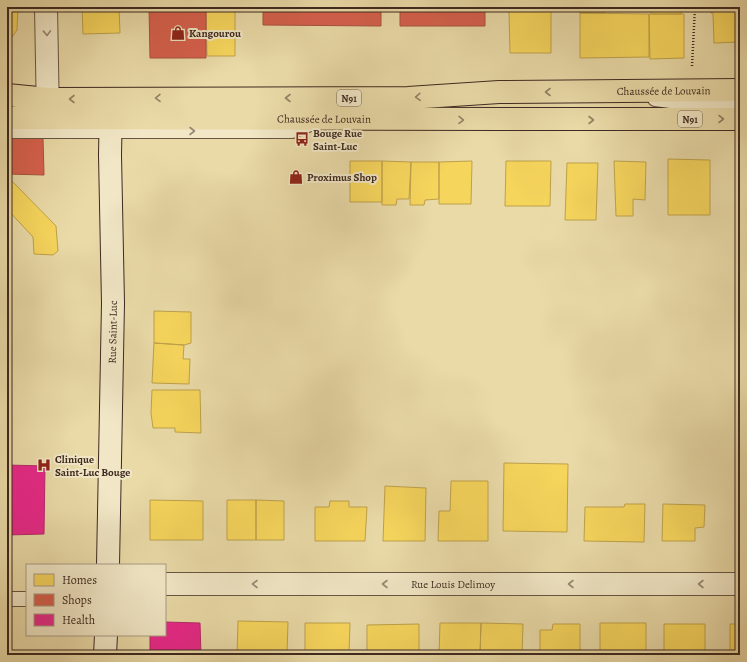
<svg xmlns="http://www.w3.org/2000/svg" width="747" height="662" viewBox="0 0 747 662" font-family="Alegreya,serif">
<rect width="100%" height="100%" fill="#e9daa7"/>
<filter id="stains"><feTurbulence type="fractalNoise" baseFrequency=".005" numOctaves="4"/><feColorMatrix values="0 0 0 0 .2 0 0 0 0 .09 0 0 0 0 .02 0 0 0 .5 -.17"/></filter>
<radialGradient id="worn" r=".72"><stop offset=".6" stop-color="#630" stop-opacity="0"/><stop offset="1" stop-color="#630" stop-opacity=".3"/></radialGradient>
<path fill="#f6d55c" stroke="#bea14a" d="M7 7H18L17 30 12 37 7 40Z
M82 7H119L120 33 83 34Z
M206 7H235V56H207Z
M580 7H604V13H580Z
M652 7H681V14H651Z
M711 7H740V42L714 43 713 13H711Z
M551 10V53H510L509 11Z
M580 13 649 14V57L580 58Z
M649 14H684V58L650 59Z
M668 159 710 160V215H668Z
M350 161H382V202H350Z
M382 161 411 162 409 199H397L396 205H382Z
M472 161 471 204H439V162Z
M506 161H551L550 206H505Z
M614 161 646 162 645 200 633 199V216H616Z
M411 162H439V199L425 200 424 205H410Z
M567 163H598L596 220H565Z
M7 181H12L56 226 58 251 53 255 34 254 33 237 7 209Z
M154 311 191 312V343L184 345 154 343Z
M154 343 184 345 183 359H190L189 384 152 383Z
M152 390H200L201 433 175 432V428H153L151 413Z
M504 463 568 464 567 532 503 531Z
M451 481H488V541H438L439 511H450Z
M385 486 426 488 425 541H383Z
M150 500 203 501V540H150Z
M227 500H256V540H227Z
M256 500 284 501V540H256Z
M330 501H349V507H367L365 541H315V507H329Z
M625 504H645L644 542 584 541 585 507H624Z
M663 504 705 505 704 527 695 528V541H662Z
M238 621 288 622 287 655H237Z
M305 623H350L349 655H305Z
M440 623H481L480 655H439Z
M481 623 523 624 522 655H480Z
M600 623H646V655H600Z
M419 624V655H367V625Z
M553 624H580V655H540V630H552Z
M664 624H705V655H664Z
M730 624H740V655H730Z"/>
<path fill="#d6604d" stroke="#a85040" d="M149 7H206V58H150Z
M263 7H381V26L263 25Z
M400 7H485V26H400Z
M7 138H43L44 175 7 174Z"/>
<path fill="#e7298a" stroke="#b4296a" d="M7 465 45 466 44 534 7 535Z
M165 622 200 623 201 655H150V635H165Z"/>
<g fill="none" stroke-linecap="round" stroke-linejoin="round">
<defs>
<path id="lane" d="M655 99 702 105H740
M7 131H292L313 123
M7 599H27"/>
<g id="street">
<path d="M46 7 48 118"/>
<path id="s1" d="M165 584H740"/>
</g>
<g id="secondary">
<path id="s2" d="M108 565 113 303 110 155 111 100"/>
<path d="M105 655 106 635"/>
</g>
<g id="primary">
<path id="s3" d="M7 95 48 99 408 98 499 92 740 90"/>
<path id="s4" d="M7 118C251 118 496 120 740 119"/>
</g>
</defs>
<use href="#lane" stroke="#685542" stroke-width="16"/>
<use href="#street" stroke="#685542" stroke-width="24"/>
<use href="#secondary" stroke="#3d2921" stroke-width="24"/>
<use href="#primary" stroke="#3d2921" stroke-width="24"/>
<path stroke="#3d2921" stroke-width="2.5" stroke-dasharray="1 2" stroke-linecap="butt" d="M692 66 695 7"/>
<use href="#lane" stroke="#f1e7c6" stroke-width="14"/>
<use href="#street" stroke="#f1e7c6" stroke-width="22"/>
<use href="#secondary" stroke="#f1e7c6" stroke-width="22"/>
<use href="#primary" stroke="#e9daa7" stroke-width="22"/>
</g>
<defs><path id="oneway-chevron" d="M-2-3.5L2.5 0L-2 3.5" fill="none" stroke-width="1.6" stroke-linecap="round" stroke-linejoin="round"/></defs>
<g stroke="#978874">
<use href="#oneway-chevron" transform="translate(47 33) rotate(88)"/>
<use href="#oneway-chevron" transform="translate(192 131)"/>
<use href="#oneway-chevron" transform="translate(255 584) rotate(-180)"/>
<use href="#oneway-chevron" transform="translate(385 584) rotate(-180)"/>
<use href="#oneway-chevron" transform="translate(571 584) rotate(-180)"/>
<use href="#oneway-chevron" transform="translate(701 584) rotate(-180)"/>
</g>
<g stroke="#938264">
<use href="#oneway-chevron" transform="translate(548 92) rotate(180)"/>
<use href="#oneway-chevron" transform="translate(418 97) rotate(176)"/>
<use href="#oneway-chevron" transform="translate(158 98) rotate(179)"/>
<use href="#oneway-chevron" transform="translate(288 98) rotate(180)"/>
<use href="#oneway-chevron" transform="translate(72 99) rotate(-180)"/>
<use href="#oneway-chevron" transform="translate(721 119)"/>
<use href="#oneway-chevron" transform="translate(461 120) rotate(1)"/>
<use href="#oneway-chevron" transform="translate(591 120)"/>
</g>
<defs>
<symbol id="shop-bare" viewBox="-9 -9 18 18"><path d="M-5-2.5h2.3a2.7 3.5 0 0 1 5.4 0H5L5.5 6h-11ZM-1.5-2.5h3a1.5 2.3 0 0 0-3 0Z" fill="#8f2418" stroke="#f1e7c6" stroke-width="2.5" paint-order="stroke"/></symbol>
<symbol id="bus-bare" viewBox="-9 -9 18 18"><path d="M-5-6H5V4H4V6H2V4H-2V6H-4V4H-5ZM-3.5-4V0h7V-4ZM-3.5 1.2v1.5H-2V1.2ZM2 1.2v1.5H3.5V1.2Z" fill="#8f2418" stroke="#f1e7c6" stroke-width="2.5" paint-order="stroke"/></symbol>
<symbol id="hospital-bare" viewBox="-9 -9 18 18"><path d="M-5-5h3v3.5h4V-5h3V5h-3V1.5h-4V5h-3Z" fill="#8f2418" stroke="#f1e7c6" stroke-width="2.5" paint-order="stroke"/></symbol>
</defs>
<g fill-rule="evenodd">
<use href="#shop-bare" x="168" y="23" width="20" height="20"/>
<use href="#bus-bare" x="292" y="129" width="20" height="20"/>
<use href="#shop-bare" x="286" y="167" width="20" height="20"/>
<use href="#hospital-bare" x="34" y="455" width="20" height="20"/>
</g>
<g text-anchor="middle" stroke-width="4" stroke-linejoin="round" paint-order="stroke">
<g fill="#f1e7c6" stroke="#736252" stroke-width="1">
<rect x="337" y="90" width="24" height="16" rx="3"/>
<rect x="678" y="111" width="24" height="16" rx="3"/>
</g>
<g font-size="10" font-weight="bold" fill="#3d2921">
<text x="349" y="102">N91</text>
<text x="690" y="123">N91</text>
</g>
<g font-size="11" font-weight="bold" fill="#3d2921" stroke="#f1e7c6" text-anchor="start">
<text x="189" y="37">Kangourou</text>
<text x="313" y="137">Bouge Rue<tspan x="313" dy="13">Saint-Luc</tspan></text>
<text x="307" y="181">Proximus Shop</text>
<text x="55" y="463">Clinique<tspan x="55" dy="13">Saint-Luc Bouge</tspan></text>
</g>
<g font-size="11" fill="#3d2921" stroke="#f1e7c6">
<text dy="4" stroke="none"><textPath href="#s3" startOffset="657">Chaussée de Louvain</textPath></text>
<text dy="4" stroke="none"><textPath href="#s4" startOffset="317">Chaussée de Louvain</textPath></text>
<text dy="4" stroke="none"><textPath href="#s2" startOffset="233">Rue Saint-Luc</textPath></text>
<text dy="4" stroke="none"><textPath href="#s1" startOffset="288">Rue Louis Delimoy</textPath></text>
</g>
</g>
<rect width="747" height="662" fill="none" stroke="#e9daa7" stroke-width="24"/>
<rect x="8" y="8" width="731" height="646" fill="none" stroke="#3d2921" stroke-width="2"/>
<rect x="12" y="12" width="723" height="638" fill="none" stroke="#3d2921"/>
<rect x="26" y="564" width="140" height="72" fill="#f1e7c6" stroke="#a99b84"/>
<rect x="34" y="574" width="20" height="12" fill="#f6d55c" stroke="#a99b84"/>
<text x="62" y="584" font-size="12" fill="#3d2921">Homes</text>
<rect x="34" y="594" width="20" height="12" fill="#d6604d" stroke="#a99b84"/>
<text x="62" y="604" font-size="12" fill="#3d2921">Shops</text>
<rect x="34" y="614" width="20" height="12" fill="#e7298a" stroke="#a99b84"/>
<text x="62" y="624" font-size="12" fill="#3d2921">Health</text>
<rect width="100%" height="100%" filter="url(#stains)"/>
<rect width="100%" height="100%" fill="url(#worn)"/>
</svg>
